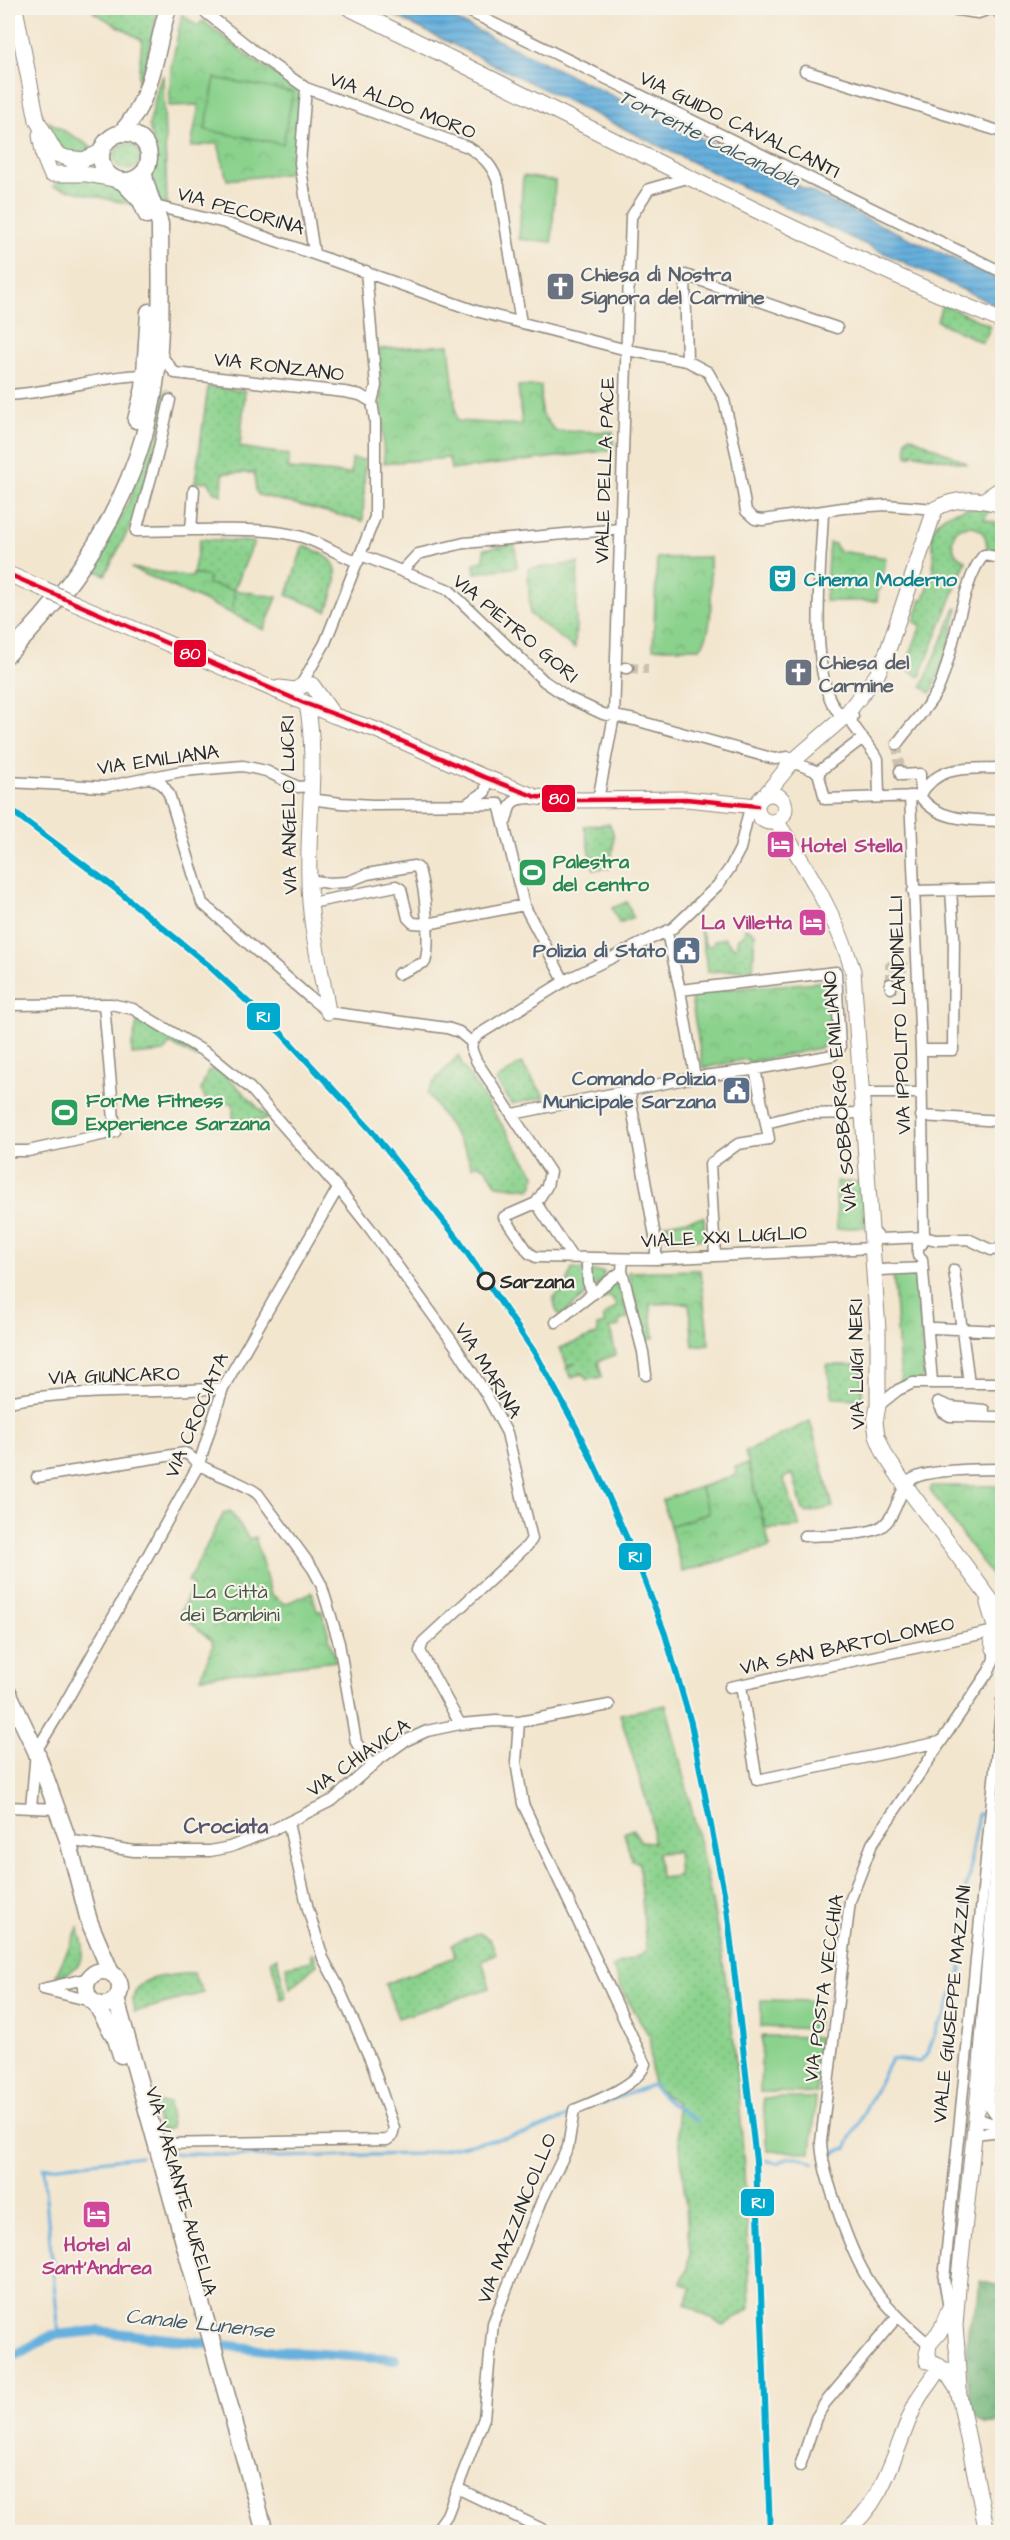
<svg xmlns="http://www.w3.org/2000/svg" width="1010" height="2540" viewBox="0 0 1010 2540" font-family="'Architects Daughter',sans-serif">
<defs>
<pattern id="grass-dots" width="8" height="8" patternUnits="userSpaceOnUse" patternTransform="scale(1.5)"><rect width="8" height="8" fill="#8bd28d"/><path d="M2 2h.1M6 6h.1" fill="none" stroke="#78b47a" stroke-width="1.8" stroke-linecap="round"/></pattern>
<pattern id="forest-crowns" width="20" height="18" patternUnits="userSpaceOnUse" patternTransform="scale(1.5)"><rect width="20" height="18" fill="#70b478"/><path d="M2 6a3 3 0 1 1 6 0M12 15a3 3 0 1 1 6 0" fill="none" stroke="#5c9363"/></pattern>
<pattern id="park-crowns" width="20" height="18" patternUnits="userSpaceOnUse" patternTransform="scale(1.5)"><rect width="20" height="18" fill="#8bd28d"/><path d="M2 6a3 3 0 1 1 6 0M12 15a3 3 0 1 1 6 0" fill="none" stroke="#78b47a"/></pattern>
<pattern id="water-rules" width="6" height="5" patternUnits="userSpaceOnUse" patternTransform="scale(1.5)"><rect width="6" height="5" fill="#66b0de"/><path d="M0 2.5h6" fill="none" stroke="#548fb4"/></pattern>
</defs>
<rect width="100%" height="100%" fill="#f7f3e8"/>
<filter id="ink" filterUnits="userSpaceOnUse"><feTurbulence type="fractalNoise" baseFrequency=".0167" numOctaves="2"/><feDisplacementMap in="SourceGraphic" scale="12" xChannelSelector="R" yChannelSelector="G"/><feConvolveMatrix kernelMatrix="1 2 1 2 8 2 1 2 1" color-interpolation-filters="sRGB"/></filter>
<filter id="wash" filterUnits="userSpaceOnUse"><feTurbulence type="fractalNoise" baseFrequency=".008" numOctaves="4" result="noise"/><feDisplacementMap in="SourceGraphic" scale="24" xChannelSelector="R" yChannelSelector="G"/><feGaussianBlur stdDeviation="1.35" result="paint"/><feColorMatrix in="noise" values="0 0 0 0 0 0 0 0 0 0 0 0 0 0 0 0 0 1.4 0 .05"/><feComposite in="paint" operator="in"/></filter>
<g filter="url(#wash)">
<rect width="100%" height="100%" fill="#f3e6cf"/>
<path fill="url(#grass-dots)" stroke="#5b7e5c" stroke-width="1.5" fill-rule="evenodd" d="M95 8H159L139 91 138 81 142 40 93 12Z
M163 76 167 205 160 203 150 175 156 154 149 126 159 82Z
M49 122 92 147 83 153 63 151 52 137Z
M114 157a13 13 0 1 1 26 0a13 13 0 1 1-26 0Z
M83 178 117 186 133 205 53 186 59 181Z
M942 304 991 326 983 343 937 321Z
M208 387 245 391 240 447 289 455 288 469 351 474 352 459 365 460 363 521 259 495 256 492 254 473H223L222 495 214 492 208 481 195 483Z
M168 390 159 436 136 515 105 575 93 569 130 499 163 394Z
M910 436 967 463V464L912 453V456H907L906 440Z
M974 508 990 509 984 519 1002 524V554L987 550C987 537 984 531 973 526L962 527 955 532C949 545 954 555 966 561L920 677 905 668 921 625 914 622 921 599H924L935 567 933 566C936 557 933 552 932 543 929 518 954 509 974 508Z
M200 539 254 542 234 590 277 597 264 630 233 614V590L208 584 209 577 193 574Z
M515 544 517 567 475 573 474 563 484 561V549Z
M303 546C347 559 339 576 327 611L287 595Z
M578 563 575 649 530 614 528 569Z
M956 608H958L947 651 931 693 922 687Z
M609 824C618 835 611 855 610 868L594 869 584 826Z
M627 902 633 917 619 923 612 908Z
M745 928 755 933 753 969 708 972 700 929 706 946 713 945 714 941 724 938 733 947H736L738 938 744 935Z
M138 1020 197 1054V1058L170 1043 164 1052 132 1055V1044Z
M459 1055 462 1065 536 1176 531 1189 497 1185 486 1168 478 1164 472 1167 465 1149 427 1093 437 1078Z
M521 1063 545 1097 512 1104 496 1081Z
M219 1068 268 1118 265 1120H233V1103L207 1102 201 1090 208 1071Z
M836 1182H862L865 1227 837 1229Z
M704 1217 705 1239H668L665 1224Z
M572 1269 604 1272 602 1281 561 1316 557 1312 553 1298 566 1287Z
M618 1282 628 1318 619 1321 620 1326 610 1328 616 1355 598 1361 602 1377 587 1380 582 1373 572 1378 566 1368 576 1363 567 1366 560 1348 598 1334 597 1326 605 1324 603 1317 617 1306 610 1296 593 1304 591 1301 612 1283Z
M826 1365H862V1399L833 1398Z
M810 1421 833 1507 807 1513 803 1510 793 1474 783 1478 800 1527 766 1529 745 1452Z
M666 1705C689 1796 712 1888 726 1981 742 2089 746 2199 750 2308L724 2326 685 2304 692 2288 681 2283 687 2268 690 2252 676 2103 652 2085 650 2037 627 1999 612 1967 643 1954 646 1950 639 1862 632 1861 624 1833 633 1829 641 1842 653 1843 651 1816 620 1714ZM677 1852 679 1876 660 1878 658 1853Z
M78 1928C80 1934 83 1941 83 1947 85 1962 71 1976 56 1975Z
M479 1933 490 1939 496 1954 482 1960 490 1988 398 2018 385 1984 455 1957 452 1944Z
M311 1954H314L317 1964 290 1989 286 1966 312 1961Z
M277 1958 286 1997 281 1999 271 1960Z
M193 1973 203 1993 134 2012C126 1973 165 1977 193 1973Z
M153 2103H169L171 2128 160 2131Z"/>
<path fill="url(#forest-crowns)" stroke="#4e7052" stroke-width="1.5" d="M979 2281 1002 2286V2423C995 2423 986 2425 980 2420 965 2406 966 2350 968 2330 969 2321 974 2313 977 2304 979 2297 979 2288 979 2281Z"/>
<path fill="url(#park-crowns)" stroke="#5b7e5c" stroke-width="1.5" d="M182 14 197 26 203 21 255 61 302 92 297 169 284 174 227 180 218 143 191 147 199 105 169 106 171 68Z
M449 345 457 421 522 425 518 386H541V413L555 431 613 432V450L451 470 449 458 384 463 379 349Z
M829 543 835 544 838 551 886 558 882 586 878 592 877 601H825Z
M710 557C710 581 716 630 700 648H653L657 558Z
M131 568 192 577 193 574 209 577 208 584 234 590 233 614Z
M830 981 833 1032 831 1043 819 1048 754 1062H748L747 1059 703 1068 690 992Z
M700 1270 709 1344 693 1346 689 1303 650 1304 654 1338 646 1340 628 1272Z
M916 1270 925 1378 901 1383 893 1271Z
M748 1464 770 1547 682 1572 670 1526 708 1513 700 1487 737 1475 735 1467Z
M932 1486H1002V1590L930 1490Z
M230 1511 249 1539 255 1537 271 1594 285 1604 312 1592 317 1611H322L336 1661 201 1677 213 1646 212 1641 180 1613 193 1585 188 1581 224 1513Z"/>
<path fill="#8bd28d" stroke="#5b7e5c" stroke-width="1.5" d="M215 78 293 92 283 144 205 130Z
M523 176 555 181 552 242 519 239Z
M700 1487 709 1513 670 1526 662 1500Z
M761 2000 818 2001 817 2029 761 2027Z
M762 2036 818 2037 817 2093 760 2092Z
M763 2098H816L811 2152 767 2151Z"/>
<path fill="url(#water-rules)" stroke="#486e84" stroke-width="1.5" d="M379 8H431L863 217 1002 281V308L749 190Z"/>
<g fill="none" stroke-linecap="round" stroke-linejoin="round">
<path stroke="#66b0de" stroke-width="3" d="M599 2105 652 2085 671 2104 698 2121
M166 2153 277 2157 418 2154 528 2133 570 2116
M825 2157 846 2148 891 2059 920 2062 928 2053 937 2027 945 2016 961 1970 966 1885 970 1875 971 1854 978 1814 986 1815
M766 2160 779 2163C790 2153 802 2157 814 2163
M59 2335 43 2168 140 2156"/>
<path stroke="#66b0de" stroke-width="10" d="M8 2359 53 2335 97 2331 276 2351 395 2359"/>
</g>
</g>
<g filter="url(#ink)">
<g fill="none" stroke-linecap="round" stroke-linejoin="round">
<path stroke="#cbc1ae" stroke-width="10" stroke-dasharray="10 5" stroke-linecap="butt" d="M628 668 648 669
M897 744 900 771
M890 984V966L907 967"/>
<defs>
<path id="street" d="M200 8 263 58 306 88 468 147C484 157 494 167 499 186L521 323
M462 8 1002 272
M944 8 978 13 993 8
M805 71 1002 132
M306 88 300 163 314 253
M155 206 225 223 476 311 627 350 687 361 708 372 724 400 737 457 746 511 755 519 763 520 843 508 886 505 935 509
M366 271 376 386 372 402
M160 349 164 359 175 373 344 392 360 395 372 402 375 421V517L325 643 301 685
M687 361 685 275 837 328
M8 395C54 393 98 376 145 375
M170 400 157 456 136 531 191 530
M194 490 191 530C227 530 267 527 302 537 322 543 339 555 358 562
M823 512C822 555 805 693 844 717
M361 555 449 590 544 681 569 698 603 714 635 720 775 759 788 757
M403 570 418 554 464 543 620 529
M625 668H628
M853 716 851 722 878 759 879 797
M863 738 818 772 825 799 920 796
M897 744C910 725 928 709 938 689 954 656 962 578 984 555L1002 558
M792 762 818 772
M900 771 901 775 920 774V795
M151 778 162 784 169 794 202 903 308 996 328 1012 447 1028 459 1032 471 1042
M8 782 105 787 182 771 243 766 266 771 298 787 310 786
M910 796 921 1050 924 1237 922 1244 918 1245V1256L922 1259 932 1382
M920 796C938 763 970 769 1002 768
M920 796C938 822 975 820 1002 821
M310 799 341 803 373 805 499 804 524 905 564 981
M598 800 614 716 631 217 649 189 691 177
M468 803 485 792 487 782 484 777
M506 821C511 802 510 799 531 798
M308 880 329 883 347 882 367 874 414 866 418 868C425 884 431 946 425 962L398 974
M913 891 1002 889
M311 903 396 886 401 889 408 918 413 923 427 924 524 905
M667 933 680 990 695 1077
M890 984 891 988
M8 1005 111 1004 133 1009 210 1055 250 1088 338 1188 369 1227 454 1344 486 1394 507 1433 532 1539 527 1546 423 1642 420 1651 460 1724
M921 1050H953L954 936 951 890
M633 1090 630 1097 656 1242V1259
M868 1093H921
M513 1114 695 1077 752 1070 833 1055 840 1048 836 972 680 990
M921 1116 1002 1121
M766 1123 802 1114 861 1113
M8 1151H28L115 1132 104 1004
M536 1203 547 1186 550 1172 477 1062C471 1050 468 1045 478 1035L568 979 673 928 718 885 730 868 740 849 748 815 757 811
M536 1203 504 1217 529 1253 536 1257 656 1259 872 1248
M536 1203 572 1257
M874 1232 880 1239 924 1237 936 1240 968 1239 991 1250 1002 1249
M715 1255 710 1164 738 1144 769 1139 755 1069
M623 1259 622 1271 643 1352 646 1375
M587 1265 588 1282 593 1294
M880 1270 923 1268
M954 1270 969 1383
M556 1322 622 1271
M934 1328 1002 1331
M8 1402C79 1388 151 1394 223 1388
M938 1402 943 1412 950 1416 1002 1417
M938 1402 951 1407 984 1410
M878 1406 898 1390 913 1383H1002
M37 1477 185 1453C192 1456 194 1461 200 1465 219 1477 240 1480 258 1494L313 1569 321 1584 339 1643 356 1742 372 1767
M804 1536C825 1535 855 1536 874 1530 898 1523 896 1491 911 1480 925 1469 983 1469 1002 1469
M741 1686 757 1780 940 1742
M730 1687 995 1631
M8 1807 57 1809
M31 1808 36 1751 63 1707 199 1464 223 1388 338 1188
M68 1840 134 1851H210L230 1847 270 1831 333 1800 377 1761 405 1741 427 1731 460 1724 496 1721 519 1722 609 1705
M46 1988 89 1978
M43 1989 91 2001
M985 2100 1002 2123
M988 2106 1002 1940
M976 2118 1002 2127
M974 2134 1002 2131
M156 2144 387 2140 392 2136 394 2128 371 2061 337 1984 323 1958 308 1909 288 1823
M949 2309 944 2279 1002 1700
M929 2344C874 2299 858 2272 836 2205 829 2184 822 2164 821 2142L850 1901 872 1844 989 1671 994 1659V1648
M800 2466 816 2418 825 2403 897 2317
M457 2488 542 2529 543 2532
M435 2532 447 2515 484 2418 493 2323 542 2200 568 2147 574 2110C594 2102 639 2085 645 2064L523 1804 516 1762 519 1722"/>
<path id="secondary" d="M15 8 37 120 56 154 67 158 83 160
M349 8C566 114 779 229 1002 321
M997 8 1002 13
M40 135 44 157 51 174H86L113 179
M74 164 101 152
M984 500 1002 488
M8 574 44 589
M74 603 335 716 374 729 484 777 536 797 579 800 686 799 757 806
M279 688 295 690 305 684 312 685 331 712
M307 704C318 761 307 821 309 879 309 923 321 968 328 1012
M757 808a14 14 0 1 1 28 0a14 14 0 1 1-28 0Z
M766 794 792 762 844 717 877 675 888 650 935 509C956 496 980 499 1002 505
M776 821C808 869 836 916 853 971L878 1330V1406L875 1422 877 1436 885 1455 905 1485 1002 1615
M988 1603 996 1630
M1002 1626C993 1631 990 1638 994 1648L1002 1655
M957 2349 955 2326 958 2287 979 2089 1002 1813
M927 2353 931 2362 945 2370 958 2390 987 2532
M957 2355 959 2389
M927 2361 929 2344 941 2330 952 2302
M844 2532C887 2501 895 2446 917 2401 923 2389 936 2377 939 2366"/>
<path id="primary" d="M101 157a24 24 0 1 1 48 0a24 24 0 1 1-48 0Z
M121 133C154 97 154 53 168 8
M122 181 141 201 147 215
M136 420 144 388 149 312
M8 654C92 570 152 468 159 347 162 306 160 265 160 224 155 207 146 191 144 174
M8 1692 36 1751 68 1840 89 1921 111 1973
M86 1988a17 17 0 1 1 34 0a17 17 0 1 1-34 0Z
M116 1999 265 2532
M96 2004 116 2039 121 2055"/>
</defs>
<use href="#street" stroke="#8f887d" stroke-width="13"/>
<use href="#secondary" stroke="#8f887d" stroke-width="17"/>
<use href="#primary" stroke="#8f887d" stroke-width="19"/>
<use href="#street" stroke="#fff" stroke-width="10"/>
<use href="#secondary" stroke="#fff" stroke-width="15"/>
<use href="#primary" stroke="#fff" stroke-width="16"/>
<defs>
<path id="secondary-bridge" d="M44 589 74 603"/>
</defs>
<use href="#secondary-bridge" stroke="#8f887d" stroke-width="17" stroke-linecap="butt"/>
<use href="#secondary-bridge" stroke="#fff" stroke-width="15"/>
<defs>
<path id="bus-1" d="M8 574 304 703 374 729 484 777 536 797 579 800 686 799 757 806"/>
</defs>
<use href="#bus-1" stroke="#f7f3e8" stroke-width="9"/>
<use href="#bus-1" stroke="#e4002b" stroke-width="4.5"/>
<defs>
<path id="rail-1" d="M8 808 112 886 207 964 281 1033 370 1129 457 1238 537 1356 577 1429 599 1475 639 1566 665 1634 691 1723 727 1908 756 2161 770 2532"/>
</defs>
<use href="#rail-1" stroke="#f7f3e8" stroke-width="10"/>
<use href="#rail-1" stroke="#00a9ce" stroke-width="6"/>
</g>
</g>
<defs>
<symbol id="church-square" viewBox="-11 -11 22 22"><rect x="-9" y="-9" width="18" height="18" rx="4" fill="#6b7280" stroke="#f7f3e8"/><path d="M-1.2-6h2.4v3.5h3.3v2.4h-3.3V6h-2.4V-.1h-3.3v-2.4h3.3Z" fill="#fff"/></symbol>
<symbol id="theatre-square" viewBox="-11 -11 22 22"><rect x="-9" y="-9" width="18" height="18" rx="4" fill="#0f9aa8" stroke="#f7f3e8"/><path d="M-5-5.5Q0-4 5-5.5V0Q5 5 0 6Q-5 5-5 0ZM-3.3-2.5H-1v1.5H-3.3ZM1-2.5H3.3v1.5H1ZM-2.8 1Q0 5.5 2.8 1Z" fill="#fff"/></symbol>
<symbol id="hotel-square" viewBox="-11 -11 22 22"><rect x="-9" y="-9" width="18" height="18" rx="4" fill="#d1479c" stroke="#f7f3e8"/><path d="M-6-4.5h1.5V1H6V5H4.5V3h-9V5H-6ZM-4 0a1.8 1.8 0 1 1 3.6 0ZM.5 0V-2.5h3Q6-2.5 6 0Z" fill="#fff"/></symbol>
<symbol id="stadium-square" viewBox="-11 -11 22 22"><rect x="-9" y="-9" width="18" height="18" rx="4" fill="#2e9e5b" stroke="#f7f3e8"/><path d="M0-5a6.5 5 0 1 0 0 10a6.5 5 0 1 0 0-10ZM-3.5-1.8h7v3.6h-7Z" fill="#fff"/></symbol>
<symbol id="civic-square" viewBox="-11 -11 22 22"><rect x="-9" y="-9" width="18" height="18" rx="4" fill="#5c6f8a" stroke="#f7f3e8"/><path d="M-.6-6.5H3V-4.5H.6V-3L4-1V1h2V6H-6V1h2V-1L-.6-3ZM-1.2 2.5V6h2.4V2.5Z" fill="#fff"/></symbol>
</defs>
<g fill-rule="evenodd">
<use href="#church-square" x="544" y="270" width="33" height="33"/>
<use href="#theatre-square" x="766" y="562" width="33" height="33"/>
<use href="#church-square" x="782" y="656" width="33" height="33"/>
<use href="#hotel-square" x="764" y="828" width="33" height="33"/>
<use href="#stadium-square" x="516" y="856" width="33" height="33"/>
<use href="#hotel-square" x="796" y="906" width="33" height="33"/>
<use href="#civic-square" x="670" y="934" width="33" height="33"/>
<use href="#civic-square" x="720" y="1074" width="33" height="33"/>
<use href="#stadium-square" x="48" y="1096" width="33" height="33"/>
<use href="#hotel-square" x="80" y="2198" width="33" height="33"/>
</g>
<circle fill="#f7f3e8" stroke="#2b2b2b" stroke-width="3" cx="486" cy="1281" r="8"/>
<g text-anchor="middle" stroke-width="4.5" stroke-linejoin="round" paint-order="stroke">
<g font-size="20" fill="#2b2b2b" stroke="#f7f3e8">
<text transform="translate(403 105) rotate(21)" y="7">VIA ALDO MORO</text>
<text transform="translate(740 124) rotate(26)" y="7">VIA GUIDO CAVALCANTI</text>
<text transform="translate(241 210) rotate(16)" y="7">VIA PECORINA</text>
<text transform="translate(279 366) rotate(7)" y="7">VIA RONZANO</text>
<text transform="translate(604 470) rotate(-88)" y="7">VIALE DELLA PACE</text>
<text transform="translate(516 628) rotate(40)" y="7">VIA PIETRO GORI</text>
<text transform="translate(158 759) rotate(-8)" y="7">VIA EMILIANA</text>
<text transform="translate(288 805) rotate(-91)" y="7">VIA ANGELO LUCRI</text>
<text transform="translate(899 1015) rotate(-92)" y="7">VIA IPPOLITO LANDINELLI</text>
<text transform="translate(839 1091) rotate(-95)" y="7">VIA SOBBORGO EMILIANO</text>
<text transform="translate(724 1236) rotate(-3)" y="7">VIALE XXI LUGLIO</text>
<text transform="translate(856 1364) rotate(-91)" y="7">VIA LUIGI NERI</text>
<text transform="translate(489 1370) rotate(58)" y="7">VIA MARINA</text>
<text transform="translate(114 1375) rotate(-2)" y="7">VIA GIUNCARO</text>
<text transform="translate(196 1415) rotate(-67)" y="7">VIA CROCIATA</text>
<text transform="translate(847 1645) rotate(-12)" y="7">VIA SAN BARTOLOMEO</text>
<text transform="translate(358 1757) rotate(-35)" y="7">VIA CHIAVICA</text>
<text transform="translate(823 1988) rotate(-82)" y="7">VIA POSTA VECCHIA</text>
<text transform="translate(951 2004) rotate(-84)" y="7">VIALE GIUSEPPE MAZZINI</text>
<text transform="translate(182 2191) rotate(74)" y="7">VIA VARIANTE AURELIA</text>
<text transform="translate(516 2218) rotate(-68)" y="7">VIA MAZZINCOLLO</text>
</g>
<g font-size="20" font-weight="bold" fill="#5b616d" stroke="#f7f3e8" text-anchor="start">
<text x="581" y="281">Chiesa di Nostra<tspan x="581" dy="23">Signora del Carmine</tspan></text>
<text x="819" y="669">Chiesa del<tspan x="819" dy="23">Carmine</tspan></text>
</g>
<g font-size="20" font-weight="bold" fill="#0d838f" stroke="#f7f3e8" text-anchor="start">
<text x="804" y="586">Cinema Moderno</text>
</g>
<g font-size="20" font-weight="bold" fill="#b23c85" stroke="#f7f3e8" text-anchor="start">
<text x="801" y="852">Hotel Stella</text>
<text x="792" y="929" text-anchor="end">La Villetta</text>
<text x="97" y="2251" text-anchor="middle">Hotel al<tspan x="97" dy="23">Sant'Andrea</tspan></text>
</g>
<g font-size="20" font-weight="bold" fill="#27864d" stroke="#f7f3e8" text-anchor="start">
<text x="553" y="868">Palestra<tspan x="553" dy="23">del centro</tspan></text>
<text x="86" y="1107">ForMe Fitness<tspan x="86" dy="23">Experience Sarzana</tspan></text>
</g>
<g font-size="20" font-weight="bold" fill="#4e5e75" stroke="#f7f3e8" text-anchor="end">
<text x="666" y="957">Polizia di Stato</text>
<text x="716" y="1085">Comando Polizia<tspan x="716" dy="23">Municipale Sarzana</tspan></text>
</g>
<g font-size="20" font-weight="bold" fill="#2b2b2b" stroke="#f7f3e8" text-anchor="start">
<text x="500" y="1288">Sarzana</text>
</g>
<g font-size="20" fill="#435544" stroke="#f7f3e8">
<text x="230" y="1598">La Città<tspan x="230" dy="23">dei Bambini</tspan></text>
</g>
<g font-size="21" font-style="italic" fill="#405a6a" stroke="#f7f3e8">
<text transform="translate(709 138) rotate(26)" y="7">Torrente Calcandola</text>
<text transform="translate(200 2323) rotate(6)" y="7">Canale Lunense</text>
</g>
<g font-size="21" font-weight="bold" fill="#57536c" stroke="#f7f3e8">
<text x="226" y="1833">Crociata</text>
</g>
</g>
<g stroke="#f7f3e8" stroke-width="2">
<rect x="173" y="639" width="34" height="29" rx="6" fill="#e4002b"/>
<rect x="541" y="784" width="35" height="29" rx="6" fill="#e4002b"/>
<rect x="246" y="1002" width="35" height="29" rx="6" fill="#00a9ce"/>
<rect x="618" y="1542" width="34" height="29" rx="6" fill="#00a9ce"/>
<rect x="740" y="2188" width="35" height="29" rx="6" fill="#00a9ce"/>
</g>
<g font-size="16" text-anchor="middle" font-weight="bold" fill="#fff">
<text x="190" y="659">80</text>
<text x="559" y="804">80</text>
<text x="263" y="1022">R1</text>
<text x="635" y="1562">R1</text>
<text x="758" y="2208">R1</text>
</g>
<rect width="1010" height="2540" fill="none" stroke="#f7f3e8" stroke-width="30"/>
</svg>
